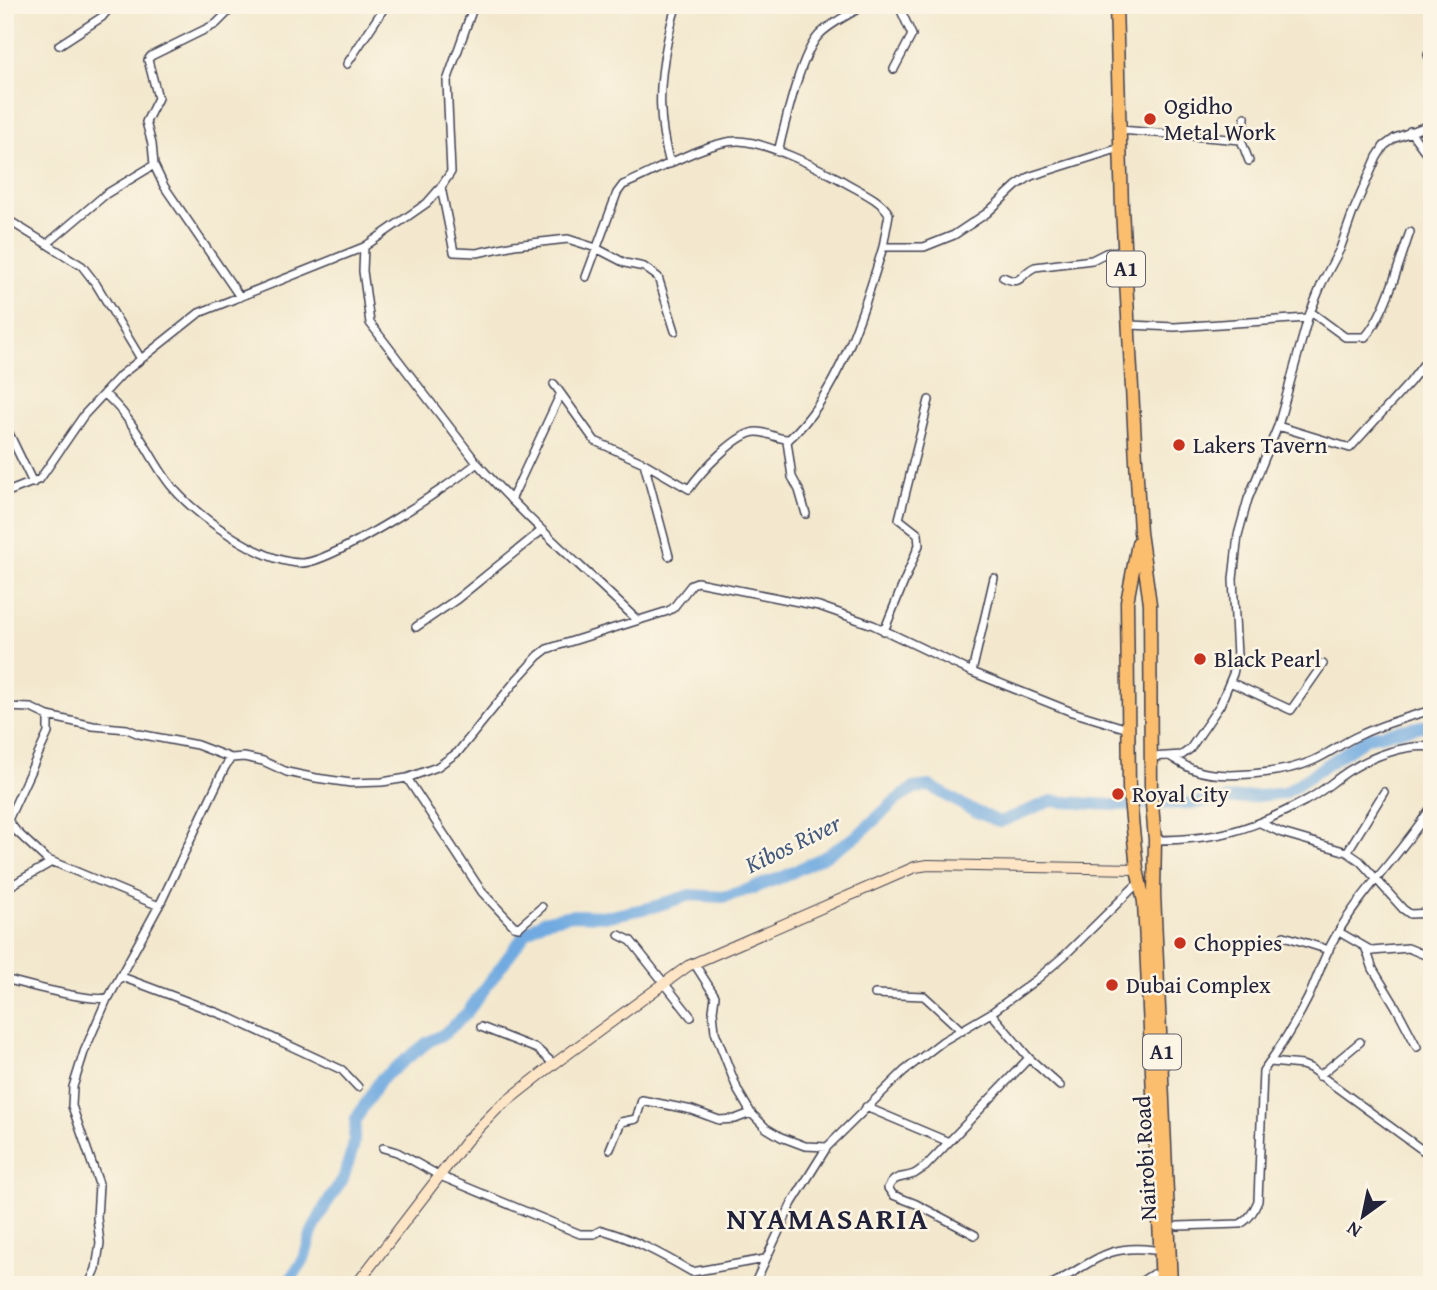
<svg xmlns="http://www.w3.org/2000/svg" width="1437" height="1290" viewBox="0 0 1437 1290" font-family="'Gentium Book Plus',serif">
<rect width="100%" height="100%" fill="#fcf5e5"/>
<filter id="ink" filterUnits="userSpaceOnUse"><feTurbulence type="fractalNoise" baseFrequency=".0143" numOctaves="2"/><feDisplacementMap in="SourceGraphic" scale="14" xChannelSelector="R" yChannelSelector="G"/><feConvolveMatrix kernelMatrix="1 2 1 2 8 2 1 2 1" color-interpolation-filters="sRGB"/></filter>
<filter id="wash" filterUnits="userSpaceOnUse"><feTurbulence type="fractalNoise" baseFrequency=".00686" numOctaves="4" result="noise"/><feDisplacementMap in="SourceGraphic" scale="28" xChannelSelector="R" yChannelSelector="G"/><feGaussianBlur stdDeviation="1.57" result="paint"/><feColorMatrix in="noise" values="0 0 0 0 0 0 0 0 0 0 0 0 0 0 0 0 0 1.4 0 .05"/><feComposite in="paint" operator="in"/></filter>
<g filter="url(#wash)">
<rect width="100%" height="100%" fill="#f3e8ce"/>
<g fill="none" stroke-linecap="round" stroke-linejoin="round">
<path stroke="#71aae0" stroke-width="12" d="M287 1285 304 1259 312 1232 325 1206 343 1179 353 1148 356 1119 381 1079 428 1042 444 1034 466 1014 525 934 543 921 572 915 610 916 653 907 690 895 723 897 747 890 785 876 823 857 858 835 895 801 914 788 930 786 970 809 1000 822 1051 801 1110 805 1195 803 1285 793 1368 737 1432 724"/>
</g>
</g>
<g filter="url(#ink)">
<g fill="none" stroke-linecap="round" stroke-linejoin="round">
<defs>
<path id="minor" d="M1430 5 1432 6
M59 45 102 17 112 5
M1432 45 1428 55 1432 64
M347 64 386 5
M894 69 912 35 902 13 901 5
M1120 130 1241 140 1249 161
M1410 131 1432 161
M1241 140 1244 133 1245 117
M778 152C785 124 800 55 819 35 830 23 849 15 864 5
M670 164C658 121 658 87 667 43 670 30 672 17 677 5
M154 165 164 186 240 297
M441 187 454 252 477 253 514 245 568 239 596 248 625 263 644 267 658 277 675 331
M5 218 82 266 96 284 141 359
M47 244 106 194 154 165 152 144 146 122 158 98 148 60 151 56 216 24 235 5
M364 247 363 271 370 323 477 463
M586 277 617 193 623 185C653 173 708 140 739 141 766 142 817 167 841 180 855 189 881 199 889 214L883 247
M1003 277C1023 287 1019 274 1035 267L1092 260 1106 253 1125 250
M1311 312 1345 337H1365C1385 316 1400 260 1410 232
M1130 325 1175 327 1308 318
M554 384 595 441 644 463 689 489C700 473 737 432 757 432 768 432 778 440 789 439
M104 393C112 401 120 408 126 417 144 439 155 467 173 488 198 517 262 563 301 563 332 563 450 486 477 463 527 520 584 568 637 620
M5 425 33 483
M1278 426 1350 448 1410 382 1432 353
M644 463 669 556
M5 493 40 479 84 415 121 375 199 313 364 247 427 203 441 187 451 172 447 81 474 5
M511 500 560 395
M806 514 799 490 792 477 787 441C838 396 864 311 883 247H924L954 235 987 213 1016 186 1031 176 1120 148
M416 627 457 599 541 531
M884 631 919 545 918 534 899 519 929 400
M972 672 994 578
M1230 682 1291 710 1323 664
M5 707 31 708 48 716 93 726 127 729 139 734 197 745 231 758 244 757 263 761 287 772 316 778 351 783 382 782 407 778 437 767 458 752 518 678 538 656 547 649 668 611 673 608 692 584 697 582 819 606 873 625 972 672 1072 712 1128 729
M1151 757 1182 755 1190 749 1220 705 1233 674 1237 656 1233 579 1238 535 1248 499 1278 426 1308 318 1322 283 1340 249 1353 212 1377 157 1384 146 1395 138 1432 124
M1171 757C1178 761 1186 767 1195 770 1222 780 1285 773 1312 761 1329 754 1343 742 1360 735 1383 724 1407 717 1432 710
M407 778 482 892 514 926 519 927 542 907
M5 816 16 831 46 859 159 906
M8 820 48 733V716
M1260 823 1282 833 1347 852 1360 861 1403 909 1410 914 1432 913
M1155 840C1216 840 1251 830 1305 801 1321 793 1334 780 1350 770 1373 756 1405 744 1432 747
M1347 852 1384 792
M5 889 52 862
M1339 932 1372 951 1408 948 1432 958
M619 935 631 941 691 1017
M1284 936 1329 950
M1366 949 1373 969 1396 1007 1417 1047
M694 963 715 996 713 1011 715 1032 738 1091 751 1113 766 1128 781 1137 805 1146 827 1147
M122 977 226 1016 342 1070 358 1087
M5 979C23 984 96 1004 109 997L162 900 225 767 231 758
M875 994 924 996 962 1031
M991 1013 1029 1058 1060 1086
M481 1027 537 1049 554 1064
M1270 1062 1302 1065 1310 1068 1432 1157
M1319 1076 1360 1042
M866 1107 949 1142
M383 1148 397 1152 440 1176 580 1234H594L602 1230C634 1239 663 1255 692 1272L765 1259
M610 1149 621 1122 636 1119 642 1100 692 1110 719 1120 735 1119 751 1113
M1421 1149 1432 1145
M1178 1226 1240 1224C1250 1219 1254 1210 1258 1201L1263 1071C1280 1048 1295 1024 1308 998 1317 979 1323 958 1334 939 1361 891 1402 853 1432 806
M975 1235 916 1204 893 1195 888 1188C895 1174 902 1179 914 1174 918 1172 921 1169 925 1167L1029 1058
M86 1285 90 1282 96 1269 100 1243 97 1218 99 1184 72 1106 73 1087 84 1052 107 999
M754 1285 792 1203 827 1147 904 1071 943 1041 991 1013 1037 979 1065 955 1134 887
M1050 1285C1090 1266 1104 1243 1153 1250
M1136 1285 1153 1274"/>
<path id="secondary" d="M356 1285 467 1140 498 1108 554 1064 688 966 915 867 928 865 1137 869"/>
<path id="trunk" d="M1116 5 1122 208 1140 532 1150 604 1151 792 1155 840 1154 893 1171 1285
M1138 543 1127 602 1129 789 1137 869 1144 902 1162 1285"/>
</defs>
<use href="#minor" stroke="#414051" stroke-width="10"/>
<use href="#secondary" stroke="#414051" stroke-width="12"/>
<use href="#trunk" stroke="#414051" stroke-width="15"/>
<use href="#minor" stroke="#fff" stroke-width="7"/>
<use href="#secondary" stroke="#fde5c5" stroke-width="10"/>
<use href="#trunk" stroke="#fbbe6e" stroke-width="12"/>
</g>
</g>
<g fill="#c8321e" stroke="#fcf5e5" stroke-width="2.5">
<circle cx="1150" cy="119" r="7"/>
<circle cx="1179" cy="445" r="7"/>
<circle cx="1200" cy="659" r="7"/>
<circle cx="1118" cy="794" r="7"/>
<circle cx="1180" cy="943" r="7"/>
<circle cx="1112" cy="985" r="7"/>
</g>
<g text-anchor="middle" stroke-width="5" stroke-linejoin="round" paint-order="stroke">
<g fill="#fcf5e5" stroke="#63616e" stroke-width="2">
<rect x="1107" y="251.5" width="38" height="35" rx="5"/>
<rect x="1143" y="1034.5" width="38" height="35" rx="5"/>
</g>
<g font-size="21" font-weight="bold" fill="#22223b">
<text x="1126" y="276">A1</text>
<text x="1162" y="1059">A1</text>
</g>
<g font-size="23" fill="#22223b" stroke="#fcf5e5" text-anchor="start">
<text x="1164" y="114">Ogidho<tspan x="1164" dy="26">Metal Work</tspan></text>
<text x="1193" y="453">Lakers Tavern</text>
<text x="1214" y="667">Black Pearl</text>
<text x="1132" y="802">Royal City</text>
<text x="1194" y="951">Choppies</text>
<text x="1126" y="993">Dubai Complex</text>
</g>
<g font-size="23" fill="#22223b" stroke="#fcf5e5">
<text transform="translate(1145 1158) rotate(-93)" y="8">Nairobi Road</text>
</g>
<g font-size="24" font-style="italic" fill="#42587d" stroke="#fcf5e5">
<text transform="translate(793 844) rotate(-26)" y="8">Kibos River</text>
</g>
<g font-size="30" font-weight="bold" letter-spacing="2" fill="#22223b" stroke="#fcf5e5">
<text x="828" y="1229">NYAMASARIA</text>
</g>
</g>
<rect width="1437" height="1290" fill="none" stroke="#fcf5e5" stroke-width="28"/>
<g transform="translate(1363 1216) rotate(213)" stroke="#fcf5e5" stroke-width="5" paint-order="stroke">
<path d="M0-5L12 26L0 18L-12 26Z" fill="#22223b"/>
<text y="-10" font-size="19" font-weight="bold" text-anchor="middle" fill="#22223b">N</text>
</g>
</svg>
